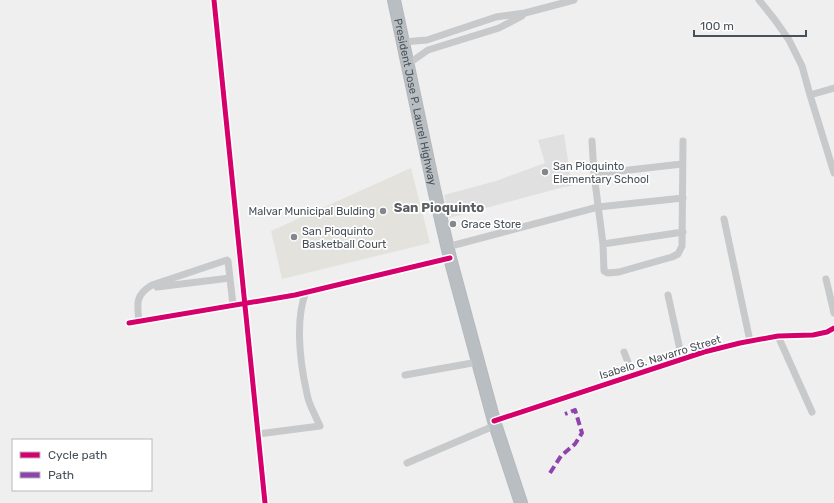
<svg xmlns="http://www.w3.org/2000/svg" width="834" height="503" viewBox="0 0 834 503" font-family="Rubik,sans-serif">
<rect width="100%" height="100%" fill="#efefef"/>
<path fill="#e4e2dc" d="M411 168 430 243 282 279 271 231Z"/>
<path fill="#e1e0e0" d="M564 134 572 186 564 187 449 218 444 195 496 181 545 163 538 140Z"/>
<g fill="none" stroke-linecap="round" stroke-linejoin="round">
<defs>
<g id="highway">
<path id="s1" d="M394 0 434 189 450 258 494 421 521 503"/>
</g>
</defs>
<use href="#highway" stroke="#b5b9bd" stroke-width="14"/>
<path stroke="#c7c9ca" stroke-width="7" d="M214 0 265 503
M759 0 775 20 789 40 802 66 810 95 834 173
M403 42 427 40 496 17 525 13 574 0
M408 64 428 50 499 28 522 16
M810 95 834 88
M592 141 594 174 603 244 604 271 608 273 619 272 672 257 678 254 682 246 683 141
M594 174 682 164
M724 219 750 341
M603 244 683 232
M447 247 598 207 683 198
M826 279 834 313
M157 287 230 278
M668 295 682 359
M139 321C137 304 135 295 152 285L227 260 228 261 233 305
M129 323 295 295 450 258
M778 336 812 412
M624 352 633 375
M405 375 478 362
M494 421 704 352 740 343 778 336 813 335 827 332 834 328
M258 434 320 426C317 419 313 412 310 404 308 400 307 394 306 389 300 362 295 318 306 292
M407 463 496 425"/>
<use href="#highway" stroke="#b9bec2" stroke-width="12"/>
<path stroke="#8e44ad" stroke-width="4" stroke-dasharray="8 4" stroke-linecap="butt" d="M550 473 561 456 575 444 582 433 575 410 565 414"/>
<defs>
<path id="cycleway" d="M214 0 265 503
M129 323 295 295 450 258
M494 421 704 352 740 343 778 336 813 335 827 332 834 328"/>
</defs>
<use href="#cycleway" stroke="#fff" stroke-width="8"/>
<use href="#cycleway" stroke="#d6006c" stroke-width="5"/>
</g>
<g fill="#82888e" stroke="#fff" stroke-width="1.5">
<circle cx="545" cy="172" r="4"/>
<circle cx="383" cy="211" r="4"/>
<circle cx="453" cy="224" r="4"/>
<circle cx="294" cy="237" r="4"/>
</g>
<g text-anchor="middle" stroke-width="3.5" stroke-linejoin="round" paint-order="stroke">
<g font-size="11" fill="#485159" stroke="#fff">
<text dy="4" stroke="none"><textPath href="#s1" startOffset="104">President Jose P. Laurel Highway</textPath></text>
<text transform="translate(660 357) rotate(-17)" y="4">Isabelo G. Navarro Street</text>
</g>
<g font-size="11" fill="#485159" stroke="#fff" text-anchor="start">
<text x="553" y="170">San Pioquinto<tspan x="553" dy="13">Elementary School</tspan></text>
<text x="375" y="215" text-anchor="end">Malvar Municipal Bulding</text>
<text x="461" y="228">Grace Store</text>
<text x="302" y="235">San Pioquinto<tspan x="302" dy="13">Basketball Court</tspan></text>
</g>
<g font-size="13" font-weight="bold" fill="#5b5e62" stroke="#fff">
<text x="439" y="212">San Pioquinto</text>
</g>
</g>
<rect x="12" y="439" width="140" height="52" fill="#ffffff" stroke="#b6b9bd"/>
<rect x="20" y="452" width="20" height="6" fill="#d6006c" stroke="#b6b9bd"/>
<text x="48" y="459" font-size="12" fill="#485159">Cycle path</text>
<rect x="20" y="472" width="20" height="6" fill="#8e44ad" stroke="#b6b9bd"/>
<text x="48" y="479" font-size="12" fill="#485159">Path</text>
<path d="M694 30v6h112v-6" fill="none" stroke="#485159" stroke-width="2"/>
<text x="700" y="30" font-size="12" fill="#485159" stroke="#ffffff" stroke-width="3" paint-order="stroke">100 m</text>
</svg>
